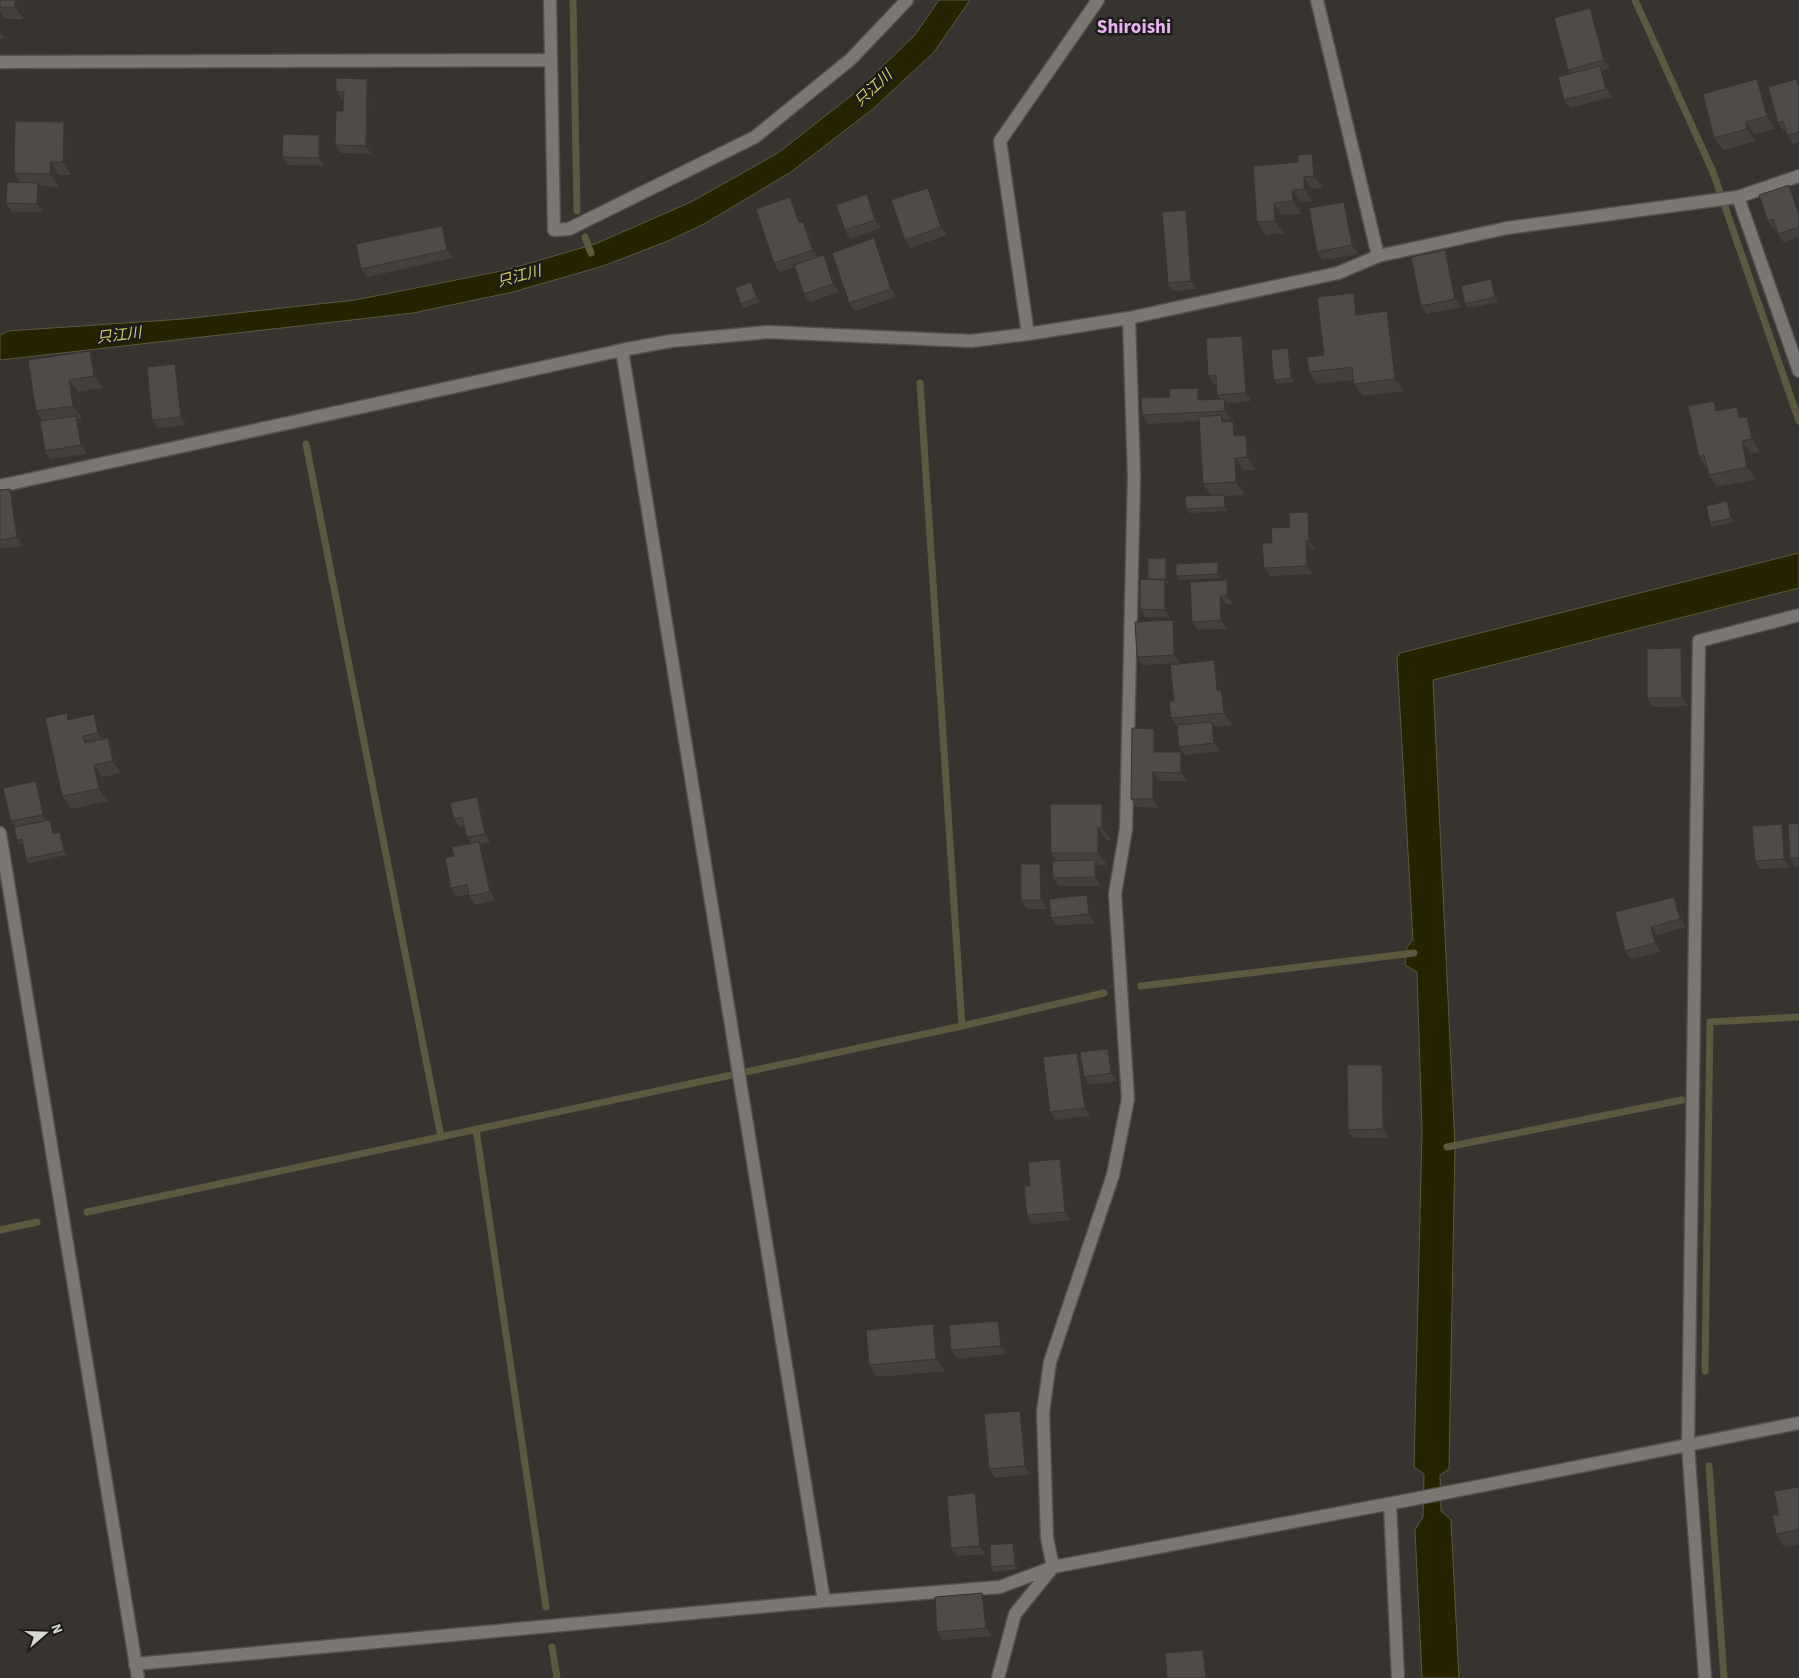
<svg xmlns="http://www.w3.org/2000/svg" width="1799" height="1678" viewBox="0 0 1799 1678" font-family="'Source Sans 3','Noto Sans JP',sans-serif">
<rect width="100%" height="100%" fill="#373430"/>
<path fill="#262300" stroke="#5c5940" d="M939 0H970L934 52 874 108 791 172 704 224 668 241 603 266 513 292 413 313 0 360V335L8 331 183 319 355 300 506 270 595 244 691 202 778 153 856 92 915 35Z
M1799 553V588L1433 680 1455 1147 1449 1469 1440 1475 1441 1511 1451 1520 1459 1678H1422L1415 1530 1423 1517 1424 1474 1414 1467 1422 1131 1417 972 1405 965 1407 947 1413 940 1397 658 1400 653Z"/>
<g fill="none" stroke-linecap="round" stroke-linejoin="round">
<path stroke="#5c5940" stroke-width="7" d="M573 0 577 211
M1635 0 1713 172 1799 421
M585 237 591 253
M920 383 962 1026
M306 444 441 1137
M1141 986 1414 953
M476 1129 546 1607
M1447 1147 1682 1100
M87 1212 962 1026 1104 993
M0 1230 37 1222
M1705 1371 1710 1022 1799 1017
M1709 1466 1724 1678
M552 1647 557 1678"/>
<defs>
<path id="minor" d="M550 0 554 230 569 229 755 137 851 59 907 0
M1317 0 1378 256
M0 62 551 60
M1738 197 1799 371
M1028 334 1000 141 1098 0
M622 350 824 1601
M0 486 622 350 671 341 768 332 971 341 1028 334 1129 318 1338 273 1378 256 1507 228 1738 197 1799 176
M0 833 138 1678
M1390 1504 1398 1678
M135 1664 824 1601 1000 1587 1053 1567 1414 1499 1799 1423
M998 1678 1015 1614 1053 1567 1047 1538 1043 1412 1050 1362 1113 1175 1128 1099 1115 894 1126 829 1134 476 1129 318
M1705 1678 1688 1446 1699 641 1799 615"/>
</defs>
<use href="#minor" stroke="#53504d" stroke-width="15"/>
<use href="#minor" stroke="#7b7773" stroke-width="12"/>
</g>
<path fill="#45403e" d="M0 0H24V19H5V39H0Z
M1596 17 1610 68 1603 70 1605 74 1612 97 1570 108 1564 100 1571 74 1568 70Z
M367 79 373 87 371 154 341 153 335 145 343 111 344 100H342L336 91Z
M1757 79 1765 91 1775 129 1754 134 1756 141 1723 150 1714 138Z
M1799 87V142L1793 144 1787 135 1786 130 1784 131 1778 123Z
M72 135 71 175H59V187L40 186 44 191 43 212H12L6 203 21 183 14 173Z
M319 135 325 144V166L288 165 282 157Z
M1253 166H1321L1323 188 1312 189 1313 201 1301 202 1302 214 1282 215 1284 233 1266 235 1257 222Z
M1795 193 1799 205V237L1783 242 1778 234 1776 229H1774L1768 221Z
M934 196 947 235 910 248 905 240Z
M790 197 796 206 802 222 809 230 818 257 829 264 839 292 810 302 804 294 795 267 780 272 774 263Z
M872 202 881 228 850 239 845 230Z
M1350 210 1358 254 1322 260 1317 252Z
M1192 219 1197 289 1173 291 1168 283Z
M447 234 453 258 367 277 361 269Z
M879 247 896 297 855 311 849 303Z
M1445 250 1450 258 1461 307 1427 314 1421 306Z
M1494 283 1498 302 1468 308 1465 304Z
M754 286 760 302 744 308 741 304Z
M1354 293 1362 305 1363 314 1387 311 1396 323 1404 391 1363 396 1354 384V380L1317 384 1309 372 1324 355Z
M1242 336 1248 344 1251 401 1227 403 1230 407 1231 419 1224 420 1242 433V435L1255 448 1256 470H1244L1245 495 1225 496 1227 499 1228 511 1189 513 1186 509 1211 495 1203 484 1199 421 1148 424 1142 415 1203 396 1204 400 1220 399 1217 395 1216 384H1214L1208 376Z
M1288 348 1291 353 1294 382 1277 384 1274 380Z
M28 360 99 363 103 388 78 392 82 418 78 419 82 424 87 454 50 459 45 451 43 421 36 411Z
M175 364 181 373 186 425 158 428 152 420Z
M1720 410 1744 417H1747L1756 429 1760 452 1751 454 1756 479 1717 487 1709 475 1707 469 1699 457Z
M10 489 16 497 23 546 0 549V490Z
M1727 501 1730 506 1734 522 1712 527 1710 523Z
M1313 520 1315 549H1311L1313 574 1270 576 1264 568 1272 543 1290 527Z
M1169 562V583H1168L1171 588 1170 618 1146 617 1140 609 1148 580Z
M1220 566 1221 578 1179 580 1176 576Z
M1190 582 1232 589 1233 604H1226L1227 629 1198 630 1192 622Z
M1179 629 1180 663 1143 665 1137 657Z
M1681 648 1687 657 1688 706 1653 707 1647 698Z
M1214 660 1223 672 1225 695 1230 702 1233 725 1215 727 1218 730 1220 751 1185 755 1179 747 1177 726 1171 718 1174 701Z
M94 714 102 726 105 739 108 738 117 751 121 773 102 777 108 801 71 809 62 796 71 719Z
M1160 737V752H1181L1187 761V781H1159V808L1137 807 1131 799Z
M36 781 42 790 48 820H50L53 824 55 833 60 832 63 836 67 855 29 863 26 859 23 844H19L17 840 15 827 11 821Z
M477 797 483 805 490 842 481 844 485 850 496 900 475 905 469 896V894L457 897 451 888 471 843 467 837 464 826 460 827 454 819Z
M1111 816V840H1107V865H1098L1101 869V886H1058L1053 878 1056 861 1051 853Z
M1799 823V867H1796L1790 859 1789 840 1790 868 1760 869 1755 861Z
M1046 872 1047 909H1027L1021 900Z
M1093 904 1095 923 1057 926 1051 918Z
M1680 905 1686 927 1657 935 1661 952 1631 959 1625 951 1615 912Z
M1077 1053 1081 1058 1114 1057 1117 1081 1089 1085 1086 1079 1090 1116 1056 1120 1050 1112Z
M1382 1065 1388 1073 1389 1138H1354L1348 1130Z
M1060 1159 1066 1167 1071 1220 1032 1224 1027 1215Z
M998 1321 1004 1330 1007 1354 957 1359 951 1350Z
M942 1337 945 1371 877 1377 869 1365Z
M1026 1419 1031 1474 995 1478 989 1469Z
M1799 1487V1544L1784 1547 1776 1534 1779 1515Z
M975 1493 981 1502 985 1554 957 1556 951 1548Z
M1013 1543 1016 1547 1018 1569 994 1572 991 1567Z
M988 1602 992 1636 943 1640 937 1632Z"/>
<path fill="#383432" d="M15 0H24V19L15 7Z
M1590 8 1596 17 1610 68 1604 60Z
M0 11 5 19V39L0 32Z
M1600 66 1605 74 1612 97 1606 89Z
M367 79 373 87 371 154 366 146Z
M1757 79 1765 91 1775 129 1767 116Z
M64 122 72 135 71 175 63 162Z
M1746 122 1754 134 1756 141 1747 129Z
M319 135 325 144V166L319 158Z
M1312 154 1321 166 1323 188 1314 176Z
M51 162 59 175V187L50 174Z
M1304 177 1312 189 1313 201 1304 189Z
M38 183 44 191 43 212 37 204Z
M1789 185 1795 193 1799 205V215Z
M928 188 934 196 947 235 941 227Z
M1292 190 1301 202 1302 214 1293 201Z
M867 194 872 202 881 228 875 220Z
M790 197 796 206 805 231 799 223Z
M1344 202 1350 210 1358 254 1352 245Z
M1274 203 1282 215 1284 233 1275 221Z
M1186 210 1192 219 1197 289 1191 281Z
M803 222 809 230 819 258 813 250Z
M442 226 447 234 453 258 447 250Z
M874 238 879 247 896 297 891 289Z
M1445 250 1450 258 1461 307 1455 299Z
M824 255 829 264 839 292 833 284Z
M1491 279 1494 283 1498 302 1495 297Z
M751 282 754 286 760 302 757 298Z
M1354 293 1362 305 1365 327 1356 315Z
M1387 311 1396 323 1404 391 1395 379Z
M1242 336 1248 344 1251 401 1246 393Z
M1288 348 1291 353 1294 382 1291 378Z
M90 351 99 363 103 388 94 376Z
M175 364 181 373 186 425 181 417Z
M69 380 78 392 82 418 73 406Z
M1198 388 1203 396 1204 409 1198 400Z
M1224 399 1230 407 1231 419 1225 411Z
M1714 401 1723 414 1716 411Z
M1737 407 1745 419 1739 418Z
M1221 415 1230 428 1222 422Z
M76 416 82 424 87 454 81 445Z
M1747 417 1756 429 1760 452 1752 439Z
M1233 421 1242 433V448L1234 436Z
M1246 435 1255 448 1256 470 1247 457Z
M1742 441 1751 454 1756 479 1747 467Z
M1235 458 1244 470 1245 495 1236 482Z
M10 489 16 497 23 546 17 537Z
M1224 495 1227 499 1228 511 1225 507Z
M1727 501 1730 506 1734 522 1731 518Z
M1308 512 1313 520 1315 549 1309 541Z
M1306 541 1311 549 1313 574 1307 566Z
M1166 558 1169 562V583L1166 579Z
M1218 562 1220 566 1221 578 1218 574Z
M1165 580 1171 588 1170 618 1165 610Z
M1227 580 1232 589 1233 604 1227 596Z
M1220 596 1226 604 1227 629 1221 620Z
M1173 620 1179 629 1180 663 1174 655Z
M1681 648 1687 657 1688 706 1682 698Z
M1214 660 1223 672 1225 695 1230 702 1233 725 1224 713 1217 690Z
M94 714 102 726 107 745 98 733Z
M1212 722 1218 730 1220 751 1214 743Z
M1154 729 1160 737V760L1154 752Z
M83 736 92 748 85 743Z
M108 738 117 751 121 773 113 761Z
M1181 752 1187 761V781L1181 773Z
M94 765 102 777 108 801 99 789Z
M1153 772 1159 781V808L1153 799Z
M36 781 42 790 48 823 43 815Z
M477 797 483 805 490 842 485 834Z
M1102 804 1111 816V840L1102 828Z
M50 820 53 824 56 838 53 834Z
M1782 824 1788 832 1790 868 1784 859Z
M1098 828 1107 840V865L1098 853Z
M60 832 63 836 67 855 64 851Z
M479 842 485 850 496 900 490 892Z
M1095 860 1101 869V886L1095 877Z
M1040 864 1046 872 1047 909 1041 900Z
M1087 895 1093 904 1095 923 1089 914Z
M1674 897 1680 905 1686 927 1680 919Z
M1651 927 1657 935 1661 952 1655 943Z
M1108 1049 1114 1057 1117 1081 1111 1073Z
M1077 1053 1083 1061 1084 1077 1086 1079 1090 1116 1085 1108Z
M1382 1065 1388 1073 1389 1138 1383 1129Z
M1060 1159 1066 1167 1071 1220 1065 1212Z
M998 1321 1004 1330 1007 1354 1001 1346Z
M933 1324 942 1337 945 1371 936 1359Z
M1020 1411 1026 1419 1031 1474 1025 1466Z
M975 1493 981 1502 985 1554 980 1546Z
M1013 1543 1016 1547 1018 1569 1015 1565Z
M982 1593 988 1602 992 1636 986 1628Z
M1203 1650 1212 1662 1213 1678H1206Z"/>
<path fill="#504b48" stroke="#383432" d="M0 0H15V7H0Z
M1590 8 1604 60 1568 70 1554 18Z
M1600 66 1606 89 1564 100 1558 77Z
M336 78 367 79 366 146 335 145 336 111H343L344 92 336 91Z
M1757 79 1767 116 1746 122 1747 129 1714 138 1703 94Z
M1797 79 1799 87V132L1787 135 1783 121 1778 123 1768 87Z
M15 121 64 122 63 162H51L50 174 14 173Z
M283 134 319 135V158L282 157Z
M1312 154 1314 176 1304 177V189L1292 190 1293 201 1274 203 1275 221 1257 222 1253 166 1298 162V155Z
M7 182 38 183 37 204 6 203Z
M1789 185 1799 215V227L1778 234 1773 219 1768 221 1759 195Z
M928 188 941 227 905 240 891 200Z
M867 194 875 220 845 230 836 205Z
M790 197 799 223 803 222 813 250 774 263 756 209Z
M1344 202 1352 245 1317 252 1309 208Z
M1186 210 1191 281 1168 283 1162 212Z
M442 226 447 250 361 269 356 244Z
M874 238 891 289 849 303 832 253Z
M1445 250 1455 299 1421 306 1411 257Z
M824 255 833 284 804 294 794 265Z
M1491 279 1495 297 1465 304 1461 286Z
M751 282 757 298 741 304 735 288Z
M1354 293 1356 315 1387 311 1395 379 1354 384 1352 367 1309 372 1307 357 1324 355 1317 297Z
M1242 336 1246 393 1217 395 1216 375 1208 376 1206 338Z
M1288 348 1291 378 1274 380 1271 350Z
M90 351 94 376 69 380 73 406 36 411 28 360Z
M175 364 181 417 152 420 147 367Z
M1198 388V400L1224 399 1225 411 1142 415 1141 398 1170 397 1169 389Z
M1714 401 1716 411 1737 407 1739 418 1747 417 1752 439 1742 441 1747 467 1709 475 1704 455 1699 457 1688 406Z
M1221 415 1222 422 1233 421 1234 436 1246 435 1247 457 1235 458 1236 482 1203 484 1199 417Z
M76 416 81 445 45 451 40 421Z
M10 489 17 537 0 540V490Z
M1224 495 1225 507 1186 509 1185 496Z
M1727 501 1731 518 1710 523 1706 506Z
M1308 512 1309 541H1306L1307 566 1264 568 1262 543H1272L1271 528 1290 527 1289 513Z
M1148 558H1166V579H1148Z
M1218 562V574L1176 576V564Z
M1140 579 1165 580V610L1140 609Z
M1227 580V596H1220L1221 620 1192 622 1190 582Z
M1173 620 1174 655 1137 657 1135 622Z
M1681 648 1682 698H1647V649Z
M1214 660 1217 690H1221L1224 713 1171 718 1169 701H1174L1170 665Z
M67 713 68 720 94 714 98 733 83 736 85 743 108 738 113 761 94 765 99 789 62 796 45 718Z
M1212 722 1214 743 1179 747 1177 725Z
M1132 728 1154 729V752H1181V773L1153 772V799H1131Z
M36 781 43 815 11 821 3 788Z
M477 797 485 834 467 837 462 817 454 819 450 803Z
M1050 804H1102V828H1098V853H1051Z
M50 820 53 834 60 832 64 851 26 859 22 839 17 840 14 827Z
M1799 823V858L1790 859 1788 824Z
M1782 824 1784 859 1755 861 1752 826Z
M479 842 490 892 469 896 467 885 451 888 445 858 454 856 452 847Z
M1095 860V877L1053 878 1052 861Z
M1021 864H1040L1041 900H1021Z
M1087 895 1089 914 1051 918 1049 899Z
M1674 897 1680 919 1651 927 1655 943 1625 951 1615 912Z
M1108 1049 1111 1073 1084 1077 1080 1052Z
M1077 1053 1085 1108 1050 1112 1043 1057Z
M1347 1065H1382L1383 1129 1348 1130Z
M1060 1159 1065 1212 1027 1215 1024 1186H1030L1028 1162Z
M998 1321 1001 1346 951 1350 949 1325Z
M933 1324 936 1359 869 1365 866 1330Z
M1020 1411 1025 1466 989 1469 984 1414Z
M1799 1487V1530L1776 1534 1772 1515H1779L1774 1491Z
M975 1493 980 1546 951 1548 947 1496Z
M1013 1543 1015 1565 991 1567 990 1545Z
M982 1593 986 1628 937 1632 935 1597Z
M1203 1650 1206 1678H1167L1165 1653Z"/>
<g text-anchor="middle" stroke-width="5" stroke-linejoin="round" paint-order="stroke">
<g font-size="15" font-style="italic" fill="#d8d06b" stroke="#1d1c1a">
<text transform="translate(873 88) rotate(-43)" y="5">只江川</text>
<text transform="translate(519 276) rotate(-15)" y="5">只江川</text>
<text transform="translate(119 335) rotate(-7)" y="5">只江川</text>
</g>
<g font-size="19" font-weight="bold" fill="#e8b4f0" stroke="#1d1c1a">
<text x="1134" y="33">Shiroishi</text>
</g>
</g>
<g transform="translate(45 1633) rotate(70)" stroke="#1d1c1a" stroke-width="4" paint-order="stroke">
<path d="M0-4L9 19L0 12L-9 19Z" fill="#d9d7d4"/>
<text y="-8" font-size="14" font-weight="bold" text-anchor="middle" fill="#d9d7d4">N</text>
</g>
</svg>
